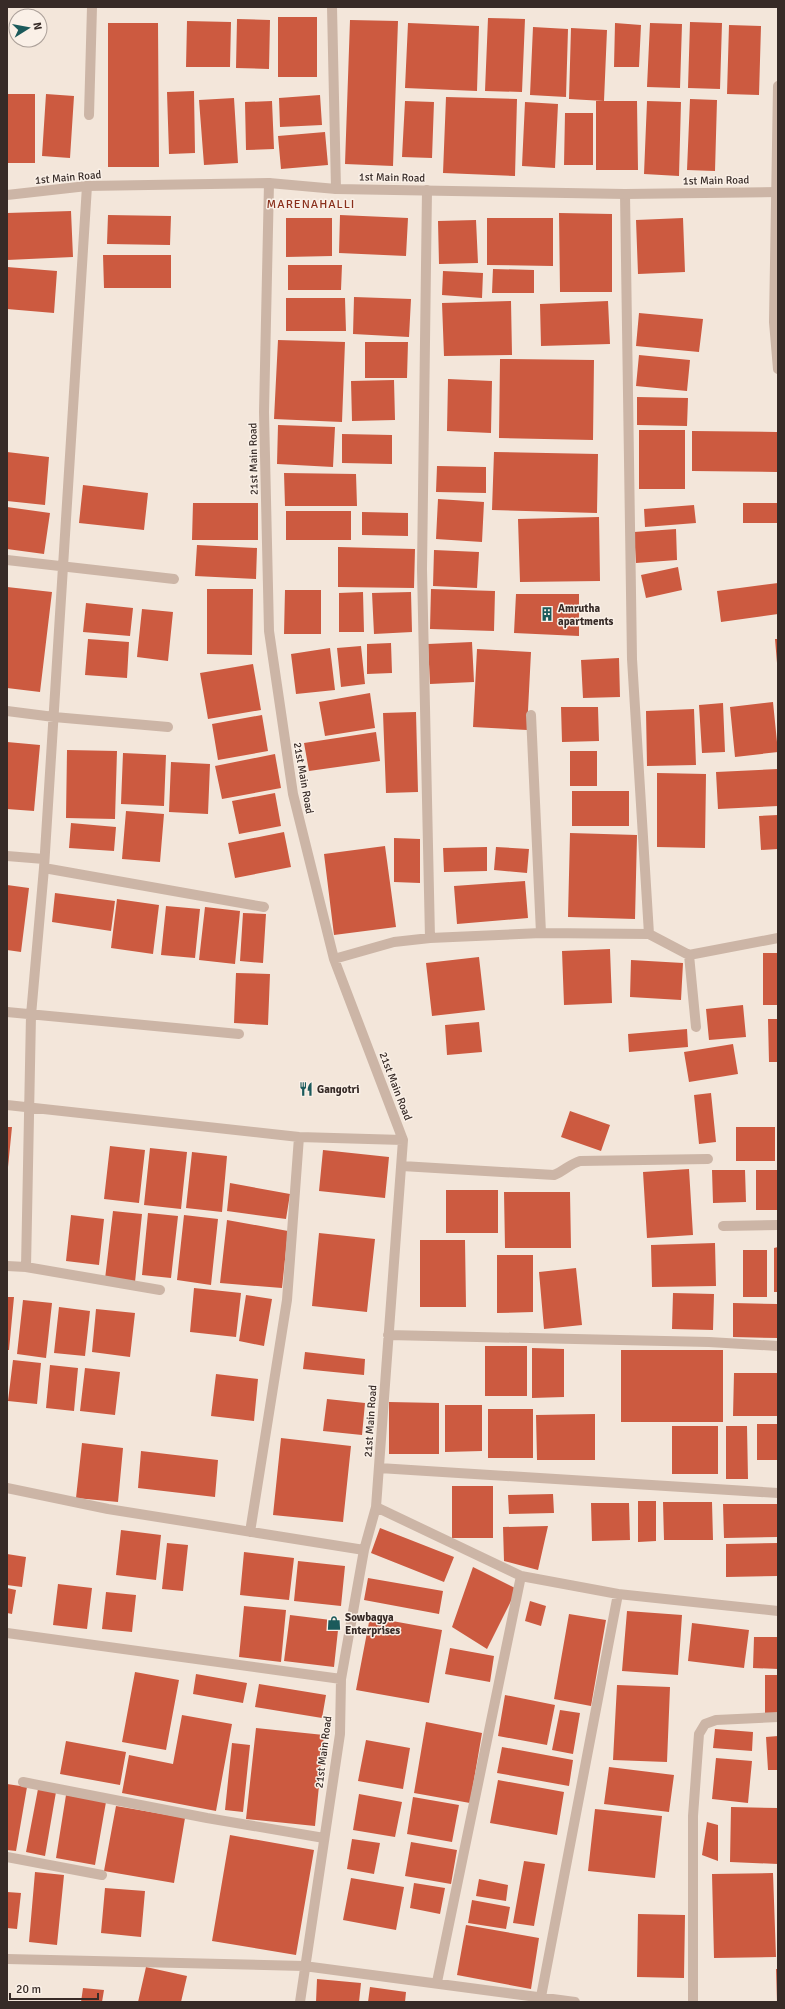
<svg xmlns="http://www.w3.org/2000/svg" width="785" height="2009" viewBox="0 0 785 2009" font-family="Signika,sans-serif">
<rect width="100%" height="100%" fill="#f3e6da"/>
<path fill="#cc5a40" d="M278 17H317V77H278Z
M488 18 525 19 522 92 485 91Z
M237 19 270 20 269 69 236 68Z
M350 20 398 21 393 166 345 164Z
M187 21 231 22 230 67H186Z
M690 22 722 23 720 89 688 88Z
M108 23H158L159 167H108Z
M408 23 479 26 477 91 405 88Z
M615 23 641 25 639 67H614Z
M650 23 682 24 680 88 647 87Z
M729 25 761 26 759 95 727 94Z
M533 27 568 29 566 97 530 95Z
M571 28 607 30 604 101 569 99Z
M194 91 195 153 169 154 167 92Z
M7 94H35V163H7Z
M46 94 74 96 70 158 42 156Z
M320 95 322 125 280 127 279 98Z
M446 97 517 99 515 176 443 173Z
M234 98 238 163 204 165 199 100Z
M690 99 717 100 715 171 687 170Z
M272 101 274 149 246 150 245 102Z
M405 101 434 102 432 158 402 157Z
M596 101H637L638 170H596Z
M647 101 681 102 679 176 644 174Z
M525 102 558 104 555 168 522 166Z
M565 113H593V165H564Z
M325 132 328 165 281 169 278 136Z
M71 211 73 257 7 260V213Z
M559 213 612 214V292H560Z
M108 215 171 216 170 245 107 244Z
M340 215 408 218 406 256 339 253Z
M286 218H332V256L286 257Z
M487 218H553V266L487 265Z
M683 218 685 272 638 274 636 220Z
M476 220 478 263 439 264 438 221Z
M103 255H171V288H104Z
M288 265H342L341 290H288Z
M7 267 57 271 54 313 7 309Z
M493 269 534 270V293H492Z
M443 271 483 273 482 298 442 295Z
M354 297 411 299 409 337 353 334Z
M286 298H345L346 331H286Z
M511 301 512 355 444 356 442 303Z
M608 301 610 344 541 346 540 304Z
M639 313 703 319 699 352 636 346Z
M278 340 345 342 342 422 274 419Z
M365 342H408L407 378H365Z
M639 355 690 360 687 391 636 386Z
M500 359 594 360 593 440 499 438Z
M448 379 492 381 491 433 447 431Z
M394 380 395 420 352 421 351 381Z
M637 397 688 398 687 426 637 425Z
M278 425 335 427 333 467 277 464Z
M639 430H685V489H639Z
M692 431 777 432V472L692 471Z
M342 434 392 435V464L342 463Z
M7 452 49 457 45 505 7 501Z
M494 452 598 454 597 513 492 510Z
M437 466 486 467V493L436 492Z
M284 473 356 474 357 506H285Z
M83 485 148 493 144 530 79 523Z
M438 499 484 502 482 542 436 539Z
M193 503H258V540H192Z
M743 503H778V523H743Z
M694 505 696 523 645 527 644 509Z
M7 507 50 513 44 554 7 549Z
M286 511H351V540H286Z
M362 512 408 513V536L362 535Z
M599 517 600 581 520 582 518 519Z
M676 529 677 560 636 563 634 532Z
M197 545 257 548 256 579 195 576Z
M338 547 415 549 414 588 338 587Z
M434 550 479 552 477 588 433 586Z
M678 567 682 590 646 598 641 575Z
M778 583V614L721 622 717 591Z
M7 587 52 592 40 692 7 688Z
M207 589H253L252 655 207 654Z
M431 589 495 591 494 631 430 629Z
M285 590H321V634H284Z
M363 592 364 632H339V593Z
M411 592 412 632 374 634 372 593Z
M516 594H579V636L514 633Z
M86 603 133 608 130 636 83 632Z
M142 609 173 612 168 661 137 657Z
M88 639 129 642 127 678 85 675Z
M775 639H778V663H777Z
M472 642 474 682 430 684 428 644Z
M391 643 392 673 367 674V644Z
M361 646 365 684 341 687 337 648Z
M330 648 335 690 296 694 291 654Z
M477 649 531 652 527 730 473 727Z
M619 658 620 697 583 698 581 660Z
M253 664 261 710 208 719 200 673Z
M370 693 375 728 325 736 319 702Z
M773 702 778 752 735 757 730 707Z
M723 703 725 752 702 753 699 705Z
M561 707H598L599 741 562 742Z
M694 709 696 765 647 766 646 711Z
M416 712 418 792 386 793 383 713Z
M262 715 268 751 218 760 212 724Z
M376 732 380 761 309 771 304 743Z
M7 742 40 745 34 811 7 809Z
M67 750 117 751 115 819 66 818Z
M570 751H597V786H570Z
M123 753 166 755 164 806 121 804Z
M275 754 281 788 222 799 215 766Z
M171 762 210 764 208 814 169 812Z
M778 769V806L718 809 716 772Z
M657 773 706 774 705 848 657 847Z
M572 791H629V826H572Z
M275 793 281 826 239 834 232 801Z
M126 811 164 814 160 862 122 859Z
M778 815V849L761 850 759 816Z
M71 823 116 827 114 851 69 848Z
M284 832 291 867 235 878 228 843Z
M570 833 637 835 635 919 568 917Z
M394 838 420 839V883L394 882Z
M385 846 396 927 334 935 324 854Z
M487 847V871L444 872 443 848Z
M496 847 529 849 527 873 494 870Z
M525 881 528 918 457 924 454 886Z
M7 885 29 888 21 952 7 950Z
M55 893 115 901 111 931 52 922Z
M117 899 159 905 153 954 111 948Z
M166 906 200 909 195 958 161 955Z
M205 907 240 911 235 964 199 960Z
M243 913 266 914 263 963 240 961Z
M610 949 612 1003 564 1005 562 951Z
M763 953H778V1005H763Z
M479 957 485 1010 432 1016 426 963Z
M631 960 683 963 681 1000 630 997Z
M236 973 270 974 268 1025 234 1023Z
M743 1005 746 1037 709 1040 706 1009Z
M768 1019H778V1062H769Z
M479 1022 482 1052 447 1055 445 1025Z
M687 1029 688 1047 629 1052 628 1034Z
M733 1044 738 1074 689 1082 684 1052Z
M711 1093 716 1142 699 1144 694 1095Z
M570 1111 610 1125 601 1151 561 1137Z
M7 1127H12L8 1167H7Z
M736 1127H775V1161H736Z
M110 1146 145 1150 139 1203 104 1199Z
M150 1148 187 1152 181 1209 144 1205Z
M323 1150 389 1157 385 1198 319 1191Z
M192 1152 227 1156 222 1212 186 1208Z
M689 1169 693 1235 647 1238 643 1172Z
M712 1170H745L746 1202 713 1203Z
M756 1170H778V1210H756Z
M230 1183 290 1194 286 1219 227 1211Z
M446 1190H498V1233H446Z
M504 1192H570L571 1248H505Z
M113 1211 142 1214 135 1282 105 1279Z
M148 1213 178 1216 171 1278 142 1275Z
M71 1215 104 1219 99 1265 66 1261Z
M184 1215 218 1219 211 1285 177 1280Z
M227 1220 288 1231 282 1288 220 1283Z
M319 1233 375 1239 367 1312 312 1306Z
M420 1240H465L466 1307H420Z
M715 1243 716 1286 652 1287 651 1245Z
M778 1247V1292H774V1248Z
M743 1250H767V1297H743Z
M497 1255H533V1312L497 1313Z
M576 1268 582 1325 544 1329 539 1272Z
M194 1288 241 1293 236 1337 190 1332Z
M673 1293 714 1294 713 1330 672 1329Z
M246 1295 272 1299 264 1346 239 1341Z
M7 1297H14L9 1350H7Z
M23 1300 52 1303 46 1358 17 1354Z
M733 1303 778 1304V1338L733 1337Z
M59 1307 90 1311 85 1356 54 1353Z
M96 1309 135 1313 130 1357 92 1352Z
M485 1346H527V1396H485Z
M532 1348 564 1349V1397L532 1398Z
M621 1350H723V1422H621Z
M305 1352 365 1359 364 1375 303 1369Z
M13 1360 41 1363 37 1404 8 1401Z
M50 1365 78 1368 74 1411 46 1408Z
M85 1368 120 1372 115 1415 80 1411Z
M734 1373H778V1416H733Z
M216 1374 258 1379 254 1421 211 1416Z
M327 1399 365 1403 362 1435 323 1431Z
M389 1402 439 1403V1454H389Z
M445 1405H482V1451L445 1452Z
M488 1409H533V1458H488Z
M595 1414V1460H537L536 1415Z
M757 1424H778V1460H757Z
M672 1426H718V1474H672Z
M726 1426H747L748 1479H726Z
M281 1438 351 1446 343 1522 273 1515Z
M82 1443 123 1448 118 1502 76 1498Z
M141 1451 218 1460 215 1497 138 1488Z
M452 1486H493V1538H452Z
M553 1494 554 1513 509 1514 508 1495Z
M638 1501H656V1541L638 1542Z
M663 1502H712L713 1540H664Z
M591 1503H629L630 1540 592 1541Z
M723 1504H778V1537L724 1538Z
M548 1526 538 1570 504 1561 503 1527Z
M380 1528 454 1557 444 1582 371 1553Z
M121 1530 161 1535 156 1580 116 1575Z
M167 1543 188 1545 183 1591 162 1589Z
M778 1543V1576L726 1577V1544Z
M244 1552 294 1558 289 1600 240 1595Z
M7 1554 26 1557 22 1587 7 1585Z
M298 1561 345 1566 341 1606 294 1601Z
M473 1567 517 1589 487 1649 452 1627Z
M368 1578 443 1591 439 1614 364 1600Z
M58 1584 92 1588 87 1629 53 1625Z
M7 1588 16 1590 12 1614 7 1613Z
M106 1592 136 1595 132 1632 102 1629Z
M530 1601 546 1606 541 1626 525 1621Z
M244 1606 286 1610 281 1662 239 1657Z
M627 1611 682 1615 678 1675 622 1671Z
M569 1614 606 1620 591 1706 554 1699Z
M290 1615 339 1621 334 1667 284 1661Z
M370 1617 442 1630 429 1703 356 1690Z
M692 1623 749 1630 744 1668 688 1661Z
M754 1637H778V1669L753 1668Z
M450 1648 494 1656 490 1682 445 1674Z
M135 1672 179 1680 166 1750 122 1742Z
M196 1674 247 1683 243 1703 193 1694Z
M765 1675H778V1714H765Z
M259 1684 326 1695 322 1718 255 1707Z
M617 1685 670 1687 667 1762 613 1760Z
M505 1695 555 1705 547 1745 498 1736Z
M560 1710 580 1713 573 1754 552 1750Z
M182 1715 232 1724 216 1811 122 1793 129 1755 173 1764Z
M426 1722 482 1733 470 1803 414 1793Z
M256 1728 324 1735 315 1826 246 1819Z
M715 1729 753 1732 752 1751 713 1748Z
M778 1736V1770H768L766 1737Z
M366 1740 410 1748 403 1789 358 1781Z
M66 1741 126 1752 120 1785 60 1774Z
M232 1743 250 1745 243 1812 225 1810Z
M502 1747 573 1760 569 1786 497 1773Z
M716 1758 752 1761 748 1803 712 1799Z
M609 1767 674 1775 669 1812 604 1804Z
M498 1780 564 1792 557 1835 490 1823Z
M7 1784 27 1787 16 1851 7 1850Z
M38 1789 56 1792 45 1856 26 1852Z
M359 1794 402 1802 395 1837 353 1830Z
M66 1795 106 1802 95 1865 56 1858Z
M413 1797 459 1805 452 1842 407 1834Z
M116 1806 185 1818 174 1883 104 1871Z
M731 1807 778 1808V1864L730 1862Z
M595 1809 662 1816 655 1878 588 1871Z
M707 1822 718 1825V1861L702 1855Z
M230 1835 314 1850 296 1955 212 1941Z
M352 1839 380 1843 374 1874 347 1869Z
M411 1842 457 1850 451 1884 405 1876Z
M524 1861 545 1864 534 1926 513 1923Z
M35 1872 64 1875 57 1945 29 1942Z
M773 1873 776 1957 714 1958 712 1874Z
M351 1878 404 1887 396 1930 343 1920Z
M479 1879 508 1885 506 1901 476 1896Z
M414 1883 445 1888 440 1914 410 1908Z
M105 1888 145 1891 141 1937 101 1933Z
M7 1892 21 1893 17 1929 7 1928Z
M472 1900 510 1907 506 1929 468 1923Z
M638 1914 685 1915 684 1978 637 1977Z
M466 1925 539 1938 531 1989 457 1975Z
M146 1967 187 1976 181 2002H138Z
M776 1969H778V2002H777Z
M317 1979 361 1983 359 2002H316Z
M370 1987 406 1992 405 2002H368Z
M83 1988 104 1990 102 2002H81Z"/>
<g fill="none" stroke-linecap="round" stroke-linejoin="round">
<path stroke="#ccb5a6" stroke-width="10" d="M332 7 336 189
M778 86 774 322 778 369
M89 115 92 7
M269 183 264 412 269 631 293 794 334 959 403 1140 376 1507 364 1550 341 1679 340 1734 300 2002
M625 194 632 659 649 934
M7 560 174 579
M7 711 54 717 168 727
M531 715 541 933
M7 856 44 859
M44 868 264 907
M430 938 541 933 649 934 689 955 696 1027
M689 955 778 938
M334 959 394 942 430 938 422 569 427 190
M7 1012 239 1034
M7 1105 299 1137 403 1140
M402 1166 554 1175C564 1171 570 1164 580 1161L708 1159
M723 1226 778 1225
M7 1266 26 1267 31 1015 44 868 87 186
M26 1267 160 1290
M388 1335 709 1342 778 1346
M379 1468 778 1493
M7 1488 108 1509 364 1550
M376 1507 521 1576 618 1594 778 1611
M250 1532 287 1300 299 1137
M7 1633 341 1679
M23 1782 207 1818 324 1838
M7 1857 102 1875
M7 1959 304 1966 575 2002
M437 1982 521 1576
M540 2002 618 1594
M693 2002V1816L699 1734 705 1724 716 1720 778 1717"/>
<path stroke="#ccb5a6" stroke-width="10" d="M7 195 87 186 269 183 336 189 625 194 778 192"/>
</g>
<defs>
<symbol id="building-bare" viewBox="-9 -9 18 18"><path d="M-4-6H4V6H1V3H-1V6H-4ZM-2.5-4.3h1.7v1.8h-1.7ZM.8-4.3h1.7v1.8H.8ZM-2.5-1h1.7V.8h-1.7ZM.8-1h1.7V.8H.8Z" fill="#1b5a5b" stroke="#faf0e7" stroke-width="2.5" paint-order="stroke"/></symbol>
<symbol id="restaurant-bare" viewBox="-9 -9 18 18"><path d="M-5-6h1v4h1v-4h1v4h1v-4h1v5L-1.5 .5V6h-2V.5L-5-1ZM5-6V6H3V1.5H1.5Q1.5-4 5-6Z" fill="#1b5a5b" stroke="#faf0e7" stroke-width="2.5" paint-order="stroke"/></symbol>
<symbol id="shop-bare" viewBox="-9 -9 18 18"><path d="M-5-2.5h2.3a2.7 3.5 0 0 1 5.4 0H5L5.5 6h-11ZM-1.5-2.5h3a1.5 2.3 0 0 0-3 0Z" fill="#1b5a5b" stroke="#faf0e7" stroke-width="2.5" paint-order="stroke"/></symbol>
</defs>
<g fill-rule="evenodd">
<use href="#building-bare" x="537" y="604" width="20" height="20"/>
<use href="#restaurant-bare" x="296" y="1079" width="20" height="20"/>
<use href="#shop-bare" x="324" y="1613" width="20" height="20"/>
</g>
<g text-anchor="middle" stroke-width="3" stroke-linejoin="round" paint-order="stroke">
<g font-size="11" fill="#372b27" stroke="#faf0e7">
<text transform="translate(68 177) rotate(-5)" y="4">1st Main Road</text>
<text transform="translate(392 177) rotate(1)" y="4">1st Main Road</text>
<text transform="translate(716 180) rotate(-1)" y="4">1st Main Road</text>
<text transform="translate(253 459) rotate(-91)" y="4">21st Main Road</text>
<text transform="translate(304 778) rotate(80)" y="4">21st Main Road</text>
<text transform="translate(396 1086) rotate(69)" y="4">21st Main Road</text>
<text transform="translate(370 1421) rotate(-86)" y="4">21st Main Road</text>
<text transform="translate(323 1752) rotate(-83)" y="4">21st Main Road</text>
</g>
<g font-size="11" font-weight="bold" fill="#372b27" stroke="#faf0e7" text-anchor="start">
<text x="558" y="612">Amrutha<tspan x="558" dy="13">apartments</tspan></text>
<text x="317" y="1093">Gangotri</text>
<text x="345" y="1621">Sowbagya<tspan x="345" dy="13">Enterprises</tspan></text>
</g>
<g font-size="12" letter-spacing="1" fill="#8a301c" stroke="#faf0e7">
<text x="311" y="208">MARENAHALLI</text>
</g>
</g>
<rect width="785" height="2009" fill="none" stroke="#372b27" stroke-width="16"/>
<g transform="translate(28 28) rotate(79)"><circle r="19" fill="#faf0e7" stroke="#aca19a"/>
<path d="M0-3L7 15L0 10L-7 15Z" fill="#1b5a5b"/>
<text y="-6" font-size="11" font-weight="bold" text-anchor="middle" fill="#372b27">N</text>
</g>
<path d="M10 1993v6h88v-6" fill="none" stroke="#372b27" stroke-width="2"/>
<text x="16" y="1993" font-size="12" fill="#372b27" stroke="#faf0e7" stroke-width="3" paint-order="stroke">20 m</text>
</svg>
